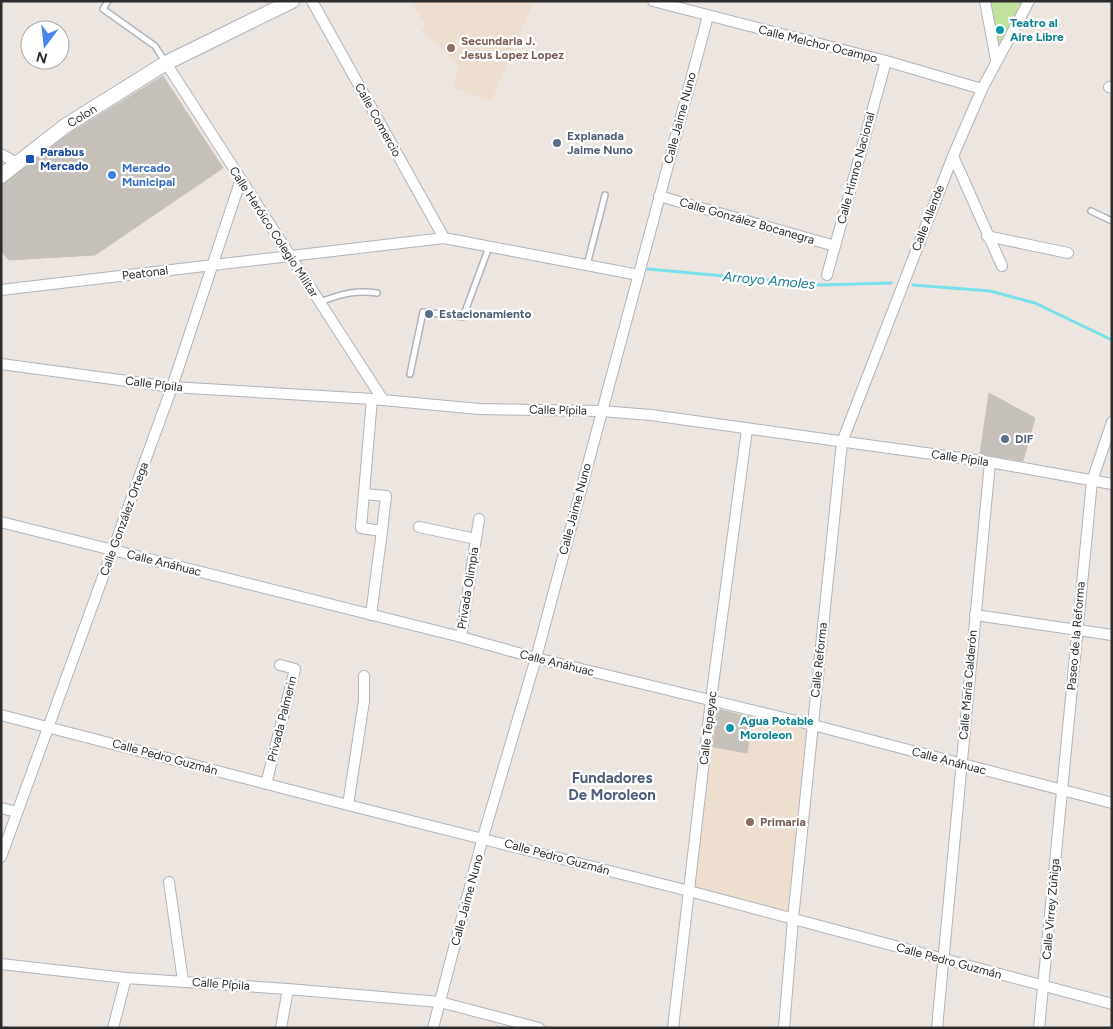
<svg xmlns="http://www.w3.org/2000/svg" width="1113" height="1029" viewBox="0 0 1113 1029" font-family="Figtree,sans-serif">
<rect width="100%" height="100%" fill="#ede5df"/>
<path fill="#eeded0" d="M416 1H534L491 102 453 87 459 65 421 30 426 25 412 4Z
M754 711 813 725 793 919 689 891 706 746 747 753Z"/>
<path fill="#c1e19e" d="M985 1H1029L996 60Z"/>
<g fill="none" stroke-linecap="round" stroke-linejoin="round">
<path stroke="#77e0ea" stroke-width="3" d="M648 269 821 285 891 283
M913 285 990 291 1035 303 1112 340"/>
</g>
<path fill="#c6c0ba" stroke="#c9c0b9" d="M163 76 223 168 95 255 9 260 1 251V185L70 133Z
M989 393 1035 418 1023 461 980 454Z
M717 709 753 718 747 753 713 747Z"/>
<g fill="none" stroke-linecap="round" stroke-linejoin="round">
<defs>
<path id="lane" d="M108 1 103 9 155 46 166 63
M1091 211 1112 221
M587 265 605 195
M320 302C341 294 355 290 377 293
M410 374 423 312 463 317 489 247"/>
<path id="street" d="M312 1 444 238
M653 1 886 61 982 89
M985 1 996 60
M166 63 383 400
M1109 87 1112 88
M1 154 17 163
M953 156 1002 266
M659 196 835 246
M987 236 1068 253
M827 275 886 61
M1 290 444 238 639 275
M1 364 172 387 372 399 479 409 601 411 651 415 990 462 1112 484
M364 494 386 496 382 531
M1 522 461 637 536 658 813 725 1112 803
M419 527 476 539
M371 615 382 531 361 528 372 399
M975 615 1112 635
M461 637 479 519
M1 715 348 805 689 891 1112 1004
M266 784 295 669 280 665
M348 805 364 701V676
M1 808 17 812
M1 857 172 387 241 179
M169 882 183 981
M1 964 126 978 288 989 440 1002 539 1028
M113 1028 126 978
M281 1028 288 989
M433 1028 483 837 536 658 708 16
M673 1028 711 700 747 429
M784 1028 793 919 842 442 953 156 982 89 1029 1
M937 1028 990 462
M1039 1028 1092 481 1112 422"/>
<path id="secondary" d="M1 176 65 126 166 63 292 1"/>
</defs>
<use href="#lane" stroke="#afb4bc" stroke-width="8"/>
<use href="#street" stroke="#afb4bc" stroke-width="12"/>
<use href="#secondary" stroke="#afb4bc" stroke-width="16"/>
<use href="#lane" stroke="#fff" stroke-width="5"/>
<use href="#street" stroke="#fff" stroke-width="10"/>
<use href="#secondary" stroke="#fff" stroke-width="14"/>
</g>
<g fill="#0f9aa8" stroke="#fff" stroke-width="2">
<circle cx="1000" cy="30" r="5"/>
<circle cx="730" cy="728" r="5"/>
</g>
<g fill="#8d6e63" stroke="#fff" stroke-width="2">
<circle cx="451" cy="48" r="5"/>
<circle cx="750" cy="822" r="5"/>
</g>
<g fill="#5c6f8a" stroke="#fff" stroke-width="2">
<circle cx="557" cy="143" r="5"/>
<circle cx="429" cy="314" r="5"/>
<circle cx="1005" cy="439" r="5"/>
</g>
<rect fill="#1a4fb4" stroke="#fff" stroke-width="2" x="25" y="154" width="10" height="10" rx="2.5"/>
<circle fill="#3f7fe0" stroke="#fff" stroke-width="2" cx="112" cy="175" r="5"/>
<g text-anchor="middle" stroke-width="4.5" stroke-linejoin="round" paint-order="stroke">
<g font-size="12" font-weight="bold" fill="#0d838f" stroke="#fff" text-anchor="start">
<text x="1010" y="27">Teatro al<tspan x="1010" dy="14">Aire Libre</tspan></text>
<text x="740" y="725">Agua Potable<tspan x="740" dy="14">Moroleon</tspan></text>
</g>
<g font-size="12" font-weight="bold" fill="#785e54" stroke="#fff" text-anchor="start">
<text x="461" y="45">Secundaria J.<tspan x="461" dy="14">Jesus Lopez Lopez</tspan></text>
<text x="760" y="826">Primaria</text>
</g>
<g font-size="12" fill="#2c2c2c" stroke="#fff">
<text transform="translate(818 44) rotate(14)" y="4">Calle Melchor Ocampo</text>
<text transform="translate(82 116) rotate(-32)" y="4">Colon</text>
<text transform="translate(680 118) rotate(-75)" y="4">Calle Jaime Nuno</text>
<text transform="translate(378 120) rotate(61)" y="4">Calle Comercio</text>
<text transform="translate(856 168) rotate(-75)" y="4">Calle Himno Nacional</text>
<text transform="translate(928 218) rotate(-69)" y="4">Calle Allende</text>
<text transform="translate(747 221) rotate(16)" y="4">Calle González Bocanegra</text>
<text transform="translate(274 232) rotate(57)" y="4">Calle Heróico Colegio Militar</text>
<text transform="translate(145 273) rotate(-7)" y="4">Peatonal</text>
<text transform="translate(154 384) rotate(7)" y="4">Calle Pípila</text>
<text transform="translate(558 410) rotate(1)" y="4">Calle Pípila</text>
<text transform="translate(960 458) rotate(8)" y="4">Calle Pípila</text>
<text transform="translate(575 509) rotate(-75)" y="4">Calle Jaime Nuno</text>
<text transform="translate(124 519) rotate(-70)" y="4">Calle González Ortega</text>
<text transform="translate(164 563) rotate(14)" y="4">Calle Anáhuac</text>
<text transform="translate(468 588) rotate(-81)" y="4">Privada Olimpia</text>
<text transform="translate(1076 636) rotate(-85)" y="4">Paseo de la Reforma</text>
<text transform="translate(819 660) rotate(-84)" y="4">Calle Reforma</text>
<text transform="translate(557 663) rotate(14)" y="4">Calle Anáhuac</text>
<text transform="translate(968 685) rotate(-85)" y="4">Calle María Calderón</text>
<text transform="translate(282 719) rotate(-76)" y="4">Privada Palmerin</text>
<text transform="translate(708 728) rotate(-83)" y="4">Calle Tepeyac</text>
<text transform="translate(165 757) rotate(15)" y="4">Calle Pedro Guzmán</text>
<text transform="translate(949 761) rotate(15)" y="4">Calle Anáhuac</text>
<text transform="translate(557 857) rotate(15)" y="4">Calle Pedro Guzmán</text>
<text transform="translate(467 900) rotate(-75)" y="4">Calle Jaime Nuno</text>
<text transform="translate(1051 909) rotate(-85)" y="4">Calle Virrey Zúñiga</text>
<text transform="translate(949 961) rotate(15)" y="4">Calle Pedro Guzmán</text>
<text transform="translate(221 984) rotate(4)" y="4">Calle Pípila</text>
</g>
<g font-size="12" font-weight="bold" fill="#4e5e75" stroke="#fff" text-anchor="start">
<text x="567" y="140">Explanada<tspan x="567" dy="14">Jaime Nuno</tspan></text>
<text x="439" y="318">Estacionamiento</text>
<text x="1015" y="443">DIF</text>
</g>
<g font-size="12" font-weight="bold" fill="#164399" stroke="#fff" text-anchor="start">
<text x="40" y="156">Parabus<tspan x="40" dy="14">Mercado</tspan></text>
</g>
<g font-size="12" font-weight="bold" fill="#366cbe" stroke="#fff" text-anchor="start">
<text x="122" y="172">Mercado<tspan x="122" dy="14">Municipal</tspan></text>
</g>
<g font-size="14" font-style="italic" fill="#137d92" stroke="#fff">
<text transform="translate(769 280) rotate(5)" y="5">Arroyo Amoles</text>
</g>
<g font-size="15" font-weight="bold" fill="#4e5e7b" stroke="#fff">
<text x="612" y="783">Fundadores<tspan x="612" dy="17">De Moroleon</tspan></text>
</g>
</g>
<rect width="1113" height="1029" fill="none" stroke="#2c2c2c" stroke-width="5"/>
<g transform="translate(45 45) rotate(195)"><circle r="24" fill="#ffffff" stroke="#ababab"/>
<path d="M0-4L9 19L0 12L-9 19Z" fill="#4785f2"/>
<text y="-8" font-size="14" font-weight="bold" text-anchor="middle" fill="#2c2c2c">N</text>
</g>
</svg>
